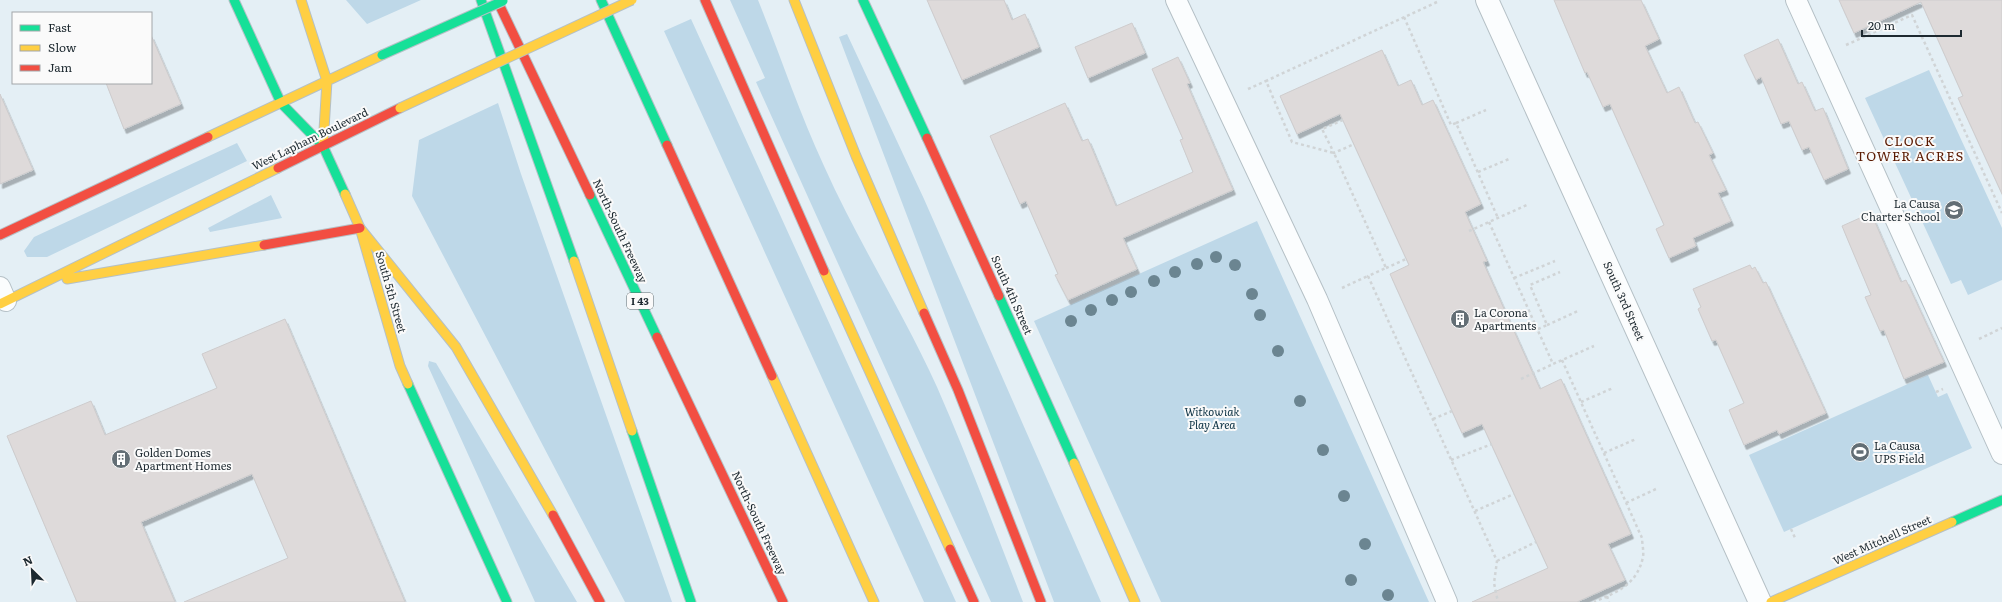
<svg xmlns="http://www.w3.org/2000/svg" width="2002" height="602" viewBox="0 0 2002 602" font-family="Literata,serif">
<defs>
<filter id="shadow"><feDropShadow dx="2.5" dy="4.5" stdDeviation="0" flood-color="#0004"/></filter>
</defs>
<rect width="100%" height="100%" fill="#e4eff5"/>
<path fill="#bed8e8" d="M346 0H421L367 24Z
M730 0H758C780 55 799 112 824 166 858 242 903 312 937 387 968 458 995 530 1023 602H991L756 82 765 78Z
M691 19 956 602H924L664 31Z
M847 34 924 199 1101 602H1054L839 37Z
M1929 70 2002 228V280L1968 295 1961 280 1951 284 1865 98Z
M498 103 521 174 672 602H625L412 196 419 140Z
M237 143 247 161 47 257H27L24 251 34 237Z
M271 195 282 218 210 232 208 228Z
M1257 221 1429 602H1161L1034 321Z
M429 361 436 363 577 602H535L428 366Z
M1928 375 1938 397 1947 393 1972 448 1784 532 1749 455Z"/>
<path fill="#dedada" stroke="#cecccd" filter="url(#shadow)" d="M927 0H1004L1012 20 1025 14 1039 47 962 80Z
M1554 0H1641L1659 39 1645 46 1667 93 1679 87 1695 123 1698 122 1713 153 1709 155 1726 190 1718 193 1731 221 1693 238 1696 246 1669 258 1656 229 1664 225 1610 104 1603 107 1587 72 1585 73Z
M1839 0H2002V194L1958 98 1963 96 1921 2 1854 33Z
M1132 23 1145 53 1088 78 1075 47Z
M151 35 181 104 124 129 106 83H151Z
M1778 39 1798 84 1802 82 1815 111 1823 108 1848 169 1824 180 1809 147 1802 150 1789 121 1781 124 1761 77 1756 80 1744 55Z
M1382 50 1398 86 1411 80 1422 105 1433 100 1481 204 1465 212 1487 261 1483 262 1540 389 1561 379 1631 534 1608 544 1625 580 1577 602H1472L1548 568 1482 424 1462 433 1452 411 1390 274 1409 265 1340 114 1297 134 1280 96Z
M1178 57 1190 83 1187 84 1233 190 1123 238 1137 269 1068 300 1055 275 1058 274 1026 201 1020 204 990 136 1065 103 1082 141 1088 139 1116 206 1193 172 1180 140 1183 139 1152 69Z
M0 94 33 170 0 184Z
M1871 213 1901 282 1906 280 1944 362 1904 379 1884 330 1880 331 1865 297 1871 295 1842 226Z
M1750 265 1752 269 1755 267 1763 283 1766 282 1826 413 1779 434 1777 430 1744 445 1729 410 1744 403 1716 340 1712 341 1698 309 1701 307 1693 289Z
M285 319 405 602H184L288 558 252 474 141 522 175 602H77L7 436 91 401 105 435 217 388 202 354Z"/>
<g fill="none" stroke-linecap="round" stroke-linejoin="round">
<defs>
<path id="lane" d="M1176 0 1317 299 1447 602
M1796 0 2002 454
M0 287 6 301"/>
<path id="street" d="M1487 0 1760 602"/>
<path id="fast" d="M234 0 281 103 323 146 345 194
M481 0 574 261
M601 0 667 145
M863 0 927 138
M590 195 657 337
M999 296 1074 463
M408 384 507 602
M632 431 691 602
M1952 522 2002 500"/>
<path id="slow" d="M301 0 327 81 323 146
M794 0 856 156 924 313
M208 137 382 55
M345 194 360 228 400 366 408 384
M360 228 456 347 553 515
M574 261 632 431
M824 271 950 549
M67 279 264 245
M0 304 278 168
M772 376 874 602
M1074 463 1135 602
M1771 602 1952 522"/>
<path id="jam" d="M497 0 590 195
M705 0 824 271
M927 138 999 296
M667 145 772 376
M278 168 400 108
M0 235 208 137
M264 245 360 228
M924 313 958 390 1041 602
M657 337 783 602
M553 515 600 602
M950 549 974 602"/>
</defs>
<use href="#lane" stroke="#b5c0c6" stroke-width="22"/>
<use href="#street" stroke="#b5c0c6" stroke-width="24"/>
<use href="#fast" stroke="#b5c0c6" stroke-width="11"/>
<use href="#slow" stroke="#b5c0c6" stroke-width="11"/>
<use href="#jam" stroke="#b5c0c6" stroke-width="11"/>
<path stroke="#d0d4d6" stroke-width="2.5" stroke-dasharray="3 3" stroke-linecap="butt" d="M1437 2 1266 81 1292 142 1334 153 1386 268 1368 276 1497 561 1494 583 1498 602
M1404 17 1451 125 1456 123 1498 218
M1846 45 1912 15 2002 213
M1248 89 1266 81
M1343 120 1322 129 1334 153 1354 144
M1456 123 1486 110
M1478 172 1509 159
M1489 222 1553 364 1594 346
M1469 231 1529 204
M1386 268 1406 259
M1514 278 1555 261
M1342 288 1368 276
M1547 325 1578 311
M1538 329 1547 325 1530 285 1560 272
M1979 339 2002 328
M1562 360 1642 538C1642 543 1644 551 1643 557 1637 585 1617 592 1594 602
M1521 379 1553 364
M1936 392 1943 389
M1581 402 1613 388
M1433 419 1452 411
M1604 453 1636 439
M1451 460 1492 444
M1626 503 1658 488
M1475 511 1514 494
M1791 529 1796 540
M1497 561 1536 542
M1607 596 1609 602"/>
<use href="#lane" stroke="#fbfdfe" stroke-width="20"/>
<use href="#street" stroke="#fbfdfe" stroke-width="22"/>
<use href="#fast" stroke="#16e098" stroke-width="9"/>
<use href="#slow" stroke="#ffcf43" stroke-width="9"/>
<use href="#jam" stroke="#f24e42" stroke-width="9"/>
<defs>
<path id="fast-bridge" d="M382 55 503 1"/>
<path id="slow-bridge" d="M400 108 632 0"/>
</defs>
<use href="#fast-bridge" stroke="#b5c0c6" stroke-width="11" stroke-linecap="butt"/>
<use href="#slow-bridge" stroke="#b5c0c6" stroke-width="11" stroke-linecap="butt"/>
<use href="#fast-bridge" stroke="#16e098" stroke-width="9"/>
<use href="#slow-bridge" stroke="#ffcf43" stroke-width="9"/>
</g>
<g fill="#6b8591">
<circle cx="1216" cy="257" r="6"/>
<circle cx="1197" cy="264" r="6"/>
<circle cx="1235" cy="265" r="6"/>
<circle cx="1175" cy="272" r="6"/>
<circle cx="1154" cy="281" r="6"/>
<circle cx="1131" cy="292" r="6"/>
<circle cx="1252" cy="294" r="6"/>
<circle cx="1112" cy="300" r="6"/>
<circle cx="1091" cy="310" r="6"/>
<circle cx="1260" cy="315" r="6"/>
<circle cx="1071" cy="321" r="6"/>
<circle cx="1278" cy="351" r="6"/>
<circle cx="1300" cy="401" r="6"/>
<circle cx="1323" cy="450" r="6"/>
<circle cx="1344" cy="496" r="6"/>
<circle cx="1365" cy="544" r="6"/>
<circle cx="1351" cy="580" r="6"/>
<circle cx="1388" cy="595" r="6"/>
</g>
<defs>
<symbol id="school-disc" viewBox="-11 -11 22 22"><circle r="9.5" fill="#636e75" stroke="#fafafa"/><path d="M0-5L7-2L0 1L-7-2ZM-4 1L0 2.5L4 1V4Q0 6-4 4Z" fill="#fff"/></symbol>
<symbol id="building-disc" viewBox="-11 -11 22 22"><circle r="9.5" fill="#636e75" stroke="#fafafa"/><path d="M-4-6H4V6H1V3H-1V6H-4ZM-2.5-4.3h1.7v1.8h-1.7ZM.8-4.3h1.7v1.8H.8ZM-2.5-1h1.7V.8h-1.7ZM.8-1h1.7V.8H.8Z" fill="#fff"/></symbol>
<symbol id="stadium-disc" viewBox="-11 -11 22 22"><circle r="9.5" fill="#636e75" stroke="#fafafa"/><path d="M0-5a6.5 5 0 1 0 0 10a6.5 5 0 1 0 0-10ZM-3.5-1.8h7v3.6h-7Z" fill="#fff"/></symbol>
</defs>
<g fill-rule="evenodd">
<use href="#school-disc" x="1943" y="199" width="22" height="22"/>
<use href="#building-disc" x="1449" y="308" width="22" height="22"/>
<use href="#stadium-disc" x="1849" y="441" width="22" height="22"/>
<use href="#building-disc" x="110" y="448" width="22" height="22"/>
</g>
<g text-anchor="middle" stroke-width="4" stroke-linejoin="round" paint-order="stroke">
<rect fill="#fafafa" stroke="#5f686d" stroke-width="1" x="627" y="293" width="26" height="16" rx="3"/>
<g font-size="10" font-weight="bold" fill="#1d2930">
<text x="640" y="305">I 43</text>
</g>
<g font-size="11" fill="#1d2930" stroke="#fafafa">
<text transform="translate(310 139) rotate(-26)" y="4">West Lapham Boulevard</text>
<text transform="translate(620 231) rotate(65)" y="4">North-South Freeway</text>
<text transform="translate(391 292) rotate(74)" y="4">South 5th Street</text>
<text transform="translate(1012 295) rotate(66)" y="4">South 4th Street</text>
<text transform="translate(1624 301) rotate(66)" y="4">South 3rd Street</text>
<text transform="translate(759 523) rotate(65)" y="4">North-South Freeway</text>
<text transform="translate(1882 540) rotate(-24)" y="4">West Mitchell Street</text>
</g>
<g font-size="11" fill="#1d2930" stroke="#fafafa" text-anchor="start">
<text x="1940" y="208" text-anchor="end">La Causa<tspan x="1940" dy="13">Charter School</tspan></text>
<text x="1474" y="317">La Corona<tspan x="1474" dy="13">Apartments</tspan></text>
<text x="1874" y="450">La Causa<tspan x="1874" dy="13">UPS Field</tspan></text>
<text x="135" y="457">Golden Domes<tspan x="135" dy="13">Apartment Homes</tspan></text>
</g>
<g font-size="11" font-style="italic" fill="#082e40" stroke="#fafafa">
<text x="1212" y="416">Witkowiak<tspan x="1212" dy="13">Play Area</tspan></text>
</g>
<g font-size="13" letter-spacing="1" fill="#5a1a02" stroke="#fafafa">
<text x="1910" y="146">CLOCK<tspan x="1910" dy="15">TOWER ACRES</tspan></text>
</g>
</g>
<rect x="12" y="12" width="140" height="72" fill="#fafafa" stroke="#a2a6a9"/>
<rect x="20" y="25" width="20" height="6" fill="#16e098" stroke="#a2a6a9"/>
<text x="48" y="32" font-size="12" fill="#1d2930">Fast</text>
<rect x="20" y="45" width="20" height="6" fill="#ffcf43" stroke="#a2a6a9"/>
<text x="48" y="52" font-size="12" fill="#1d2930">Slow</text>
<rect x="20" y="65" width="20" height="6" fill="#f24e42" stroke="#a2a6a9"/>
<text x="48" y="72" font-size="12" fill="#1d2930">Jam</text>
<g transform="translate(32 570) rotate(336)" stroke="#fafafa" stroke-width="3" paint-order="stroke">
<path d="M0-3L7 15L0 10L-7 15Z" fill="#1d2930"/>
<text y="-6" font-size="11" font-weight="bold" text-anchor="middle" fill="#1d2930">N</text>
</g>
<path d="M1862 30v6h99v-6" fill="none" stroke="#1d2930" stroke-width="2"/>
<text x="1868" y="30" font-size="12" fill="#1d2930" stroke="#fafafa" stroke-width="3" paint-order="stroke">20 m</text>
</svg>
